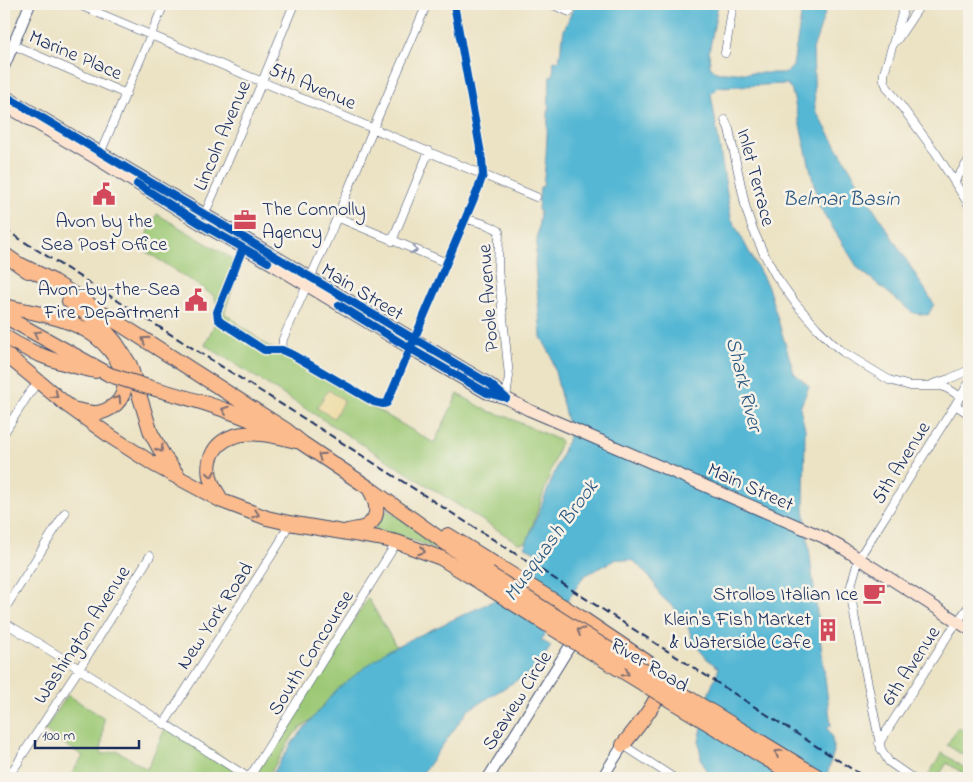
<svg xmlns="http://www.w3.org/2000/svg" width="973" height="782" viewBox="0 0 973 782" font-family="'Indie Flower',sans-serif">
<rect width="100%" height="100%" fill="#f7f3e8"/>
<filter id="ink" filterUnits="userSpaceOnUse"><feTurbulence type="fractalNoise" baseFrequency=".02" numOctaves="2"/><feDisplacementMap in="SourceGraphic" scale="10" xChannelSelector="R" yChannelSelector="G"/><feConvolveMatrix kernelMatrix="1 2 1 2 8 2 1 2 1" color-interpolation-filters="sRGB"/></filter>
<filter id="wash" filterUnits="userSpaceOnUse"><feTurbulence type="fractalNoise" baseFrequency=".0096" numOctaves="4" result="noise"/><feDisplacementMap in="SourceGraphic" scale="20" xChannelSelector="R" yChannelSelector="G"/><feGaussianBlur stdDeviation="1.12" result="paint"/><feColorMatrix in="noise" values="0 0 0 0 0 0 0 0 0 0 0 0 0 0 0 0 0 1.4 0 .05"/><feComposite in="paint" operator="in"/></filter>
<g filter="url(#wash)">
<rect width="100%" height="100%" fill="#ece3c5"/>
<path fill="#9dc976" stroke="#5c7c6a" d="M157 214 241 264 224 313 265 344 434 443 458 394 488 411 505 416 561 441 527 542 518 543 205 345 220 312 214 296 141 248Z
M387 510 403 520 441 548 439 551C417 541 396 533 373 530Z
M368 598 396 646 294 734 267 778H69L83 756 44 731 68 695 104 718 101 754 118 751 147 769 168 722 253 777Z
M968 721H969V729H967V733L969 734V759L947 745 958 727 964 731 966 728 964 726Z
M942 753 969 771 968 778 963 776 962 778H958L961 772 947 763 938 777 939 778 928 777 929 775V774Z"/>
<path fill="#eeda9e" stroke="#84847e" d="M328 390 344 400 334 418 317 408Z"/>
<path fill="#55b7d4" stroke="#387399" d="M575 4H718L709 53 710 66 718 73H786L793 66 803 4H828L813 49 815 110 876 212 934 304 928 315 913 313 858 268 819 206 792 91 787 84 717 87 711 94 731 218 768 287 794 373 809 386 800 408 805 429 804 508 831 726 827 727 832 738 834 751 826 778H709L701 758 699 742 709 693 719 668 708 660 694 643 684 617 660 595 653 581 634 561 617 559 584 576 541 640 551 646 537 668 468 710 419 778H270L292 743 337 689 388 650 493 601 530 575 542 565 538 553 525 547 570 434 551 355 541 337 535 263 540 212 538 210 540 187H543L546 156 550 76H553L554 60 559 61 564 30Z"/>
</g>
<g filter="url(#ink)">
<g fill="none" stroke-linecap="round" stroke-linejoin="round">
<defs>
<path id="minor" d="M77 4 536 197
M551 4 570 12
M905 4 884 73V80L887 87 936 153 969 205
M897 40 921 4
M13 45 126 94
M725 53 733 4
M725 120 729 129 746 209 752 227 763 252 776 276 796 304 817 328 832 343 843 352 889 380 910 386H942L950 390 961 397
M99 156 164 4
M955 181 969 160
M337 217 447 263
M203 218 257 94 294 4
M466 219C477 222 490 224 499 231L498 269 509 376 506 398
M392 241 429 151
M243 248 217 312 218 319 221 322 264 350H282L293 355 374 402 383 404 387 403 478 189 483 175 482 159 454 4
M282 350 283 339 333 227 378 117 427 4
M933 384 949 379 969 370
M955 405 969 414
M4 433 28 395 38 382
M4 610 65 513
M4 622 67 661 249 778
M164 724 280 542 289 523
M879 743 950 632 969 606
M623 745 674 778
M4 777C12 772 17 766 21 757L79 669 150 556
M249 778 397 542
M912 778 889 762 881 749 855 620 850 589 859 558 869 542 969 383"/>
<path id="tertiary" d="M4 67 30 4
M488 778 573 641
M602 778 623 745"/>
<path id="secondary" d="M4 95 490 384 503 395
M4 105 97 159 201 224 270 263 411 349 487 393 506 398 529 410 562 424 823 537 844 549 969 629"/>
<path id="trunk" d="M4 254 28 271
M21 265 51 280 286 430 302 443 369 488 489 574
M69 301 100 324 116 343 130 365 151 433 163 455 178 476
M4 306C34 313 69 317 95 336 113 350 138 382 116 404 110 409 102 413 95 413 89 413 82 411 76 410
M4 316 110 375
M4 336C32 355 63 364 95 371
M4 353 67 405 113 438 155 465 222 501 267 518 289 523 378 538 397 542 441 558 481 583
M148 387C188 398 229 409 267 427
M222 501C218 494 212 486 210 477 208 467 210 456 216 448 235 425 272 435 296 441
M347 531C352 530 358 529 363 528 381 520 378 504 370 490
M448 535 580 617 650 664C653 667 658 671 660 676 667 695 634 730 623 745"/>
</defs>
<use href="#minor" stroke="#3a4a6d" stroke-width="9"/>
<use href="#tertiary" stroke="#3a4a6d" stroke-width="12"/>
<use href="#secondary" stroke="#3a4a6d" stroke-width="13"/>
<use href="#trunk" stroke="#3a4a6d" stroke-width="16"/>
<use href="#minor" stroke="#fff" stroke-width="8"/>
<use href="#tertiary" stroke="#fff" stroke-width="10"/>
<use href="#secondary" stroke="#fde4d1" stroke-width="11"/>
<use href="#trunk" stroke="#fbbb8c" stroke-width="14"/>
<path stroke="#1b2f5e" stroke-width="2" stroke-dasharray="8 4" stroke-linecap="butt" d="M4 229 319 428 866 778"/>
<defs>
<path id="trunk-bridge" d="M110 375 148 387
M489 574 574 628 820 778
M481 583 573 641 798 778"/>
</defs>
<use href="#trunk-bridge" stroke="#3a4a6d" stroke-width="16" stroke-linecap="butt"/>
<use href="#trunk-bridge" stroke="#fbbb8c" stroke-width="14"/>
<defs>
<path id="cycleway" d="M4 95 490 384 506 398
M137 184 201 224 268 262
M243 248 217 312 218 319 221 322 264 350H282L293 355 374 402 383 404 387 403 478 189 483 175 482 159 454 4
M339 305 411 349 487 393 502 397"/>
</defs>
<use href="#cycleway" stroke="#f7f3e8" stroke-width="11"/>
<use href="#cycleway" stroke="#0057b8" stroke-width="8"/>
</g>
<defs><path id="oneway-chevron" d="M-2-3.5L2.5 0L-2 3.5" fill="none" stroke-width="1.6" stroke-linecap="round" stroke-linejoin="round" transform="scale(1.25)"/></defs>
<use stroke="#8d97ae" href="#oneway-chevron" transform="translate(414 250) rotate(23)"/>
<g stroke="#806e73">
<use href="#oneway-chevron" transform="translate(37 334) rotate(-151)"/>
<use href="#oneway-chevron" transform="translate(145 340) rotate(-147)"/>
<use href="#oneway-chevron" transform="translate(55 395) rotate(38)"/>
<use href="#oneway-chevron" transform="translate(118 399) rotate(-55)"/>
<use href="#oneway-chevron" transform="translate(225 410) rotate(-161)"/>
<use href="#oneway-chevron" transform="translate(160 449) rotate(59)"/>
<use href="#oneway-chevron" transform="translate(321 456) rotate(-146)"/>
<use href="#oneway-chevron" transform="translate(211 474) rotate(81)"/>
<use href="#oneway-chevron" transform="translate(256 514) rotate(19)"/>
<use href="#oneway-chevron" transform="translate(422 551) rotate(20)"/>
<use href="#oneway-chevron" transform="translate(580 631) rotate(-149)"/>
<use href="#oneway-chevron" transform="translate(626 673) rotate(31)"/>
<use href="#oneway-chevron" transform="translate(778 753) rotate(-148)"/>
</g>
</g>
<defs>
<symbol id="civic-bare" viewBox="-9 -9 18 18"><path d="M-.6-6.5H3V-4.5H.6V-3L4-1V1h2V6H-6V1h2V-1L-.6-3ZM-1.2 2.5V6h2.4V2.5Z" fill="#d1495b" stroke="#f7f3e8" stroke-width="2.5" paint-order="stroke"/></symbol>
<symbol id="office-bare" viewBox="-9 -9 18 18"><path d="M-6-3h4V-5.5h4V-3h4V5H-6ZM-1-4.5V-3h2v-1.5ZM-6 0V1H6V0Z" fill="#d1495b" stroke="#f7f3e8" stroke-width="2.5" paint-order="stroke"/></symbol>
<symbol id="cafe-bare" viewBox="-9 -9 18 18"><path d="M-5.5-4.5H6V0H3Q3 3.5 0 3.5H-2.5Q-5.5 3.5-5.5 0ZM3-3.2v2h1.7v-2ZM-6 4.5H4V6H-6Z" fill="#d1495b" stroke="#f7f3e8" stroke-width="2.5" paint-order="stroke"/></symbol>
<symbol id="building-bare" viewBox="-9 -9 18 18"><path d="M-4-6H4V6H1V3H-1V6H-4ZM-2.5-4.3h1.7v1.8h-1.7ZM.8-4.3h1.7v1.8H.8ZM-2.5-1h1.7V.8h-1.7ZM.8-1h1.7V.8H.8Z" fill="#d1495b" stroke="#f7f3e8" stroke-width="2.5" paint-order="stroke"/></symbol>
</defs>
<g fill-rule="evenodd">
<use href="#civic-bare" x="88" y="178" width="32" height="32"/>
<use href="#office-bare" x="229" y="204" width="32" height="32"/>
<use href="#civic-bare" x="180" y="284" width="32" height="32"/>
<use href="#cafe-bare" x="858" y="577" width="32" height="32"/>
<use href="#building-bare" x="812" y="614" width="32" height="32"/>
</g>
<g text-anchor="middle" stroke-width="5" stroke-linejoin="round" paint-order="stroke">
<g font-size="20" fill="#1b2f5e" stroke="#f7f3e8">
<text transform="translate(76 54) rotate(23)" y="7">Marine Place</text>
<text transform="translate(313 85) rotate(23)" y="7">5th Avenue</text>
<text transform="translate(221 135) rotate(-67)" y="7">Lincoln Avenue</text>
<text transform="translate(757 177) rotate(75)" y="7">Inlet Terrace</text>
<text transform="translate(363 291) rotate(31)" y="7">Main Street</text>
<text transform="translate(487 298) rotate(-94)" y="7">Poole Avenue</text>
<text transform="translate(900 462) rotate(-58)" y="7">5th Avenue</text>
<text transform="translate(751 486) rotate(24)" y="7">Main Street</text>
<text transform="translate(214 615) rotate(-57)" y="7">New York Road</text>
<text transform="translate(81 634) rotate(-57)" y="7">Washington Avenue</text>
<text transform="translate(310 652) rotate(-58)" y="7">South Concourse</text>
<text transform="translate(650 664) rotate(31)" y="7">River Road</text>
<text transform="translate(910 665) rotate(-57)" y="7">6th Avenue</text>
<text transform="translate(516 700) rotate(-58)" y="7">Seaview Circle</text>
</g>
<g font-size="20" fill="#1b2f5e" stroke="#f7f3e8" text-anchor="end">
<text x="262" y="215" text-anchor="start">The Connolly<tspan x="262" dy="23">Agency</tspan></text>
<text x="104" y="227" text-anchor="middle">Avon by the<tspan x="104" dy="23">Sea Post Office</tspan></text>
<text x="180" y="295">Avon-by-the-Sea<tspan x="180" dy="23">Fire Department</tspan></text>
<text x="858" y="600">Strollos Italian Ice</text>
<text x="811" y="625">Klein's Fish Market<tspan x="811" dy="23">&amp; Waterside Cafe</tspan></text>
</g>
<g font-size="21" font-style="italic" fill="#2c5881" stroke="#f7f3e8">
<text x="841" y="205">Belmar Basin</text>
<text transform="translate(745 384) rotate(76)" y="7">Shark River</text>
<text transform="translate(550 540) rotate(-54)" y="7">Musquash Brook</text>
</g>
</g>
<rect width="973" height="782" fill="none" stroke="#f7f3e8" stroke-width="20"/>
<path d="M35 740v8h104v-8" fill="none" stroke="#1b2f5e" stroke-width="2.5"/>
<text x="42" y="740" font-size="15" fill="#1b2f5e" stroke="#f7f3e8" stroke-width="4" paint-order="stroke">100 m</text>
</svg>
